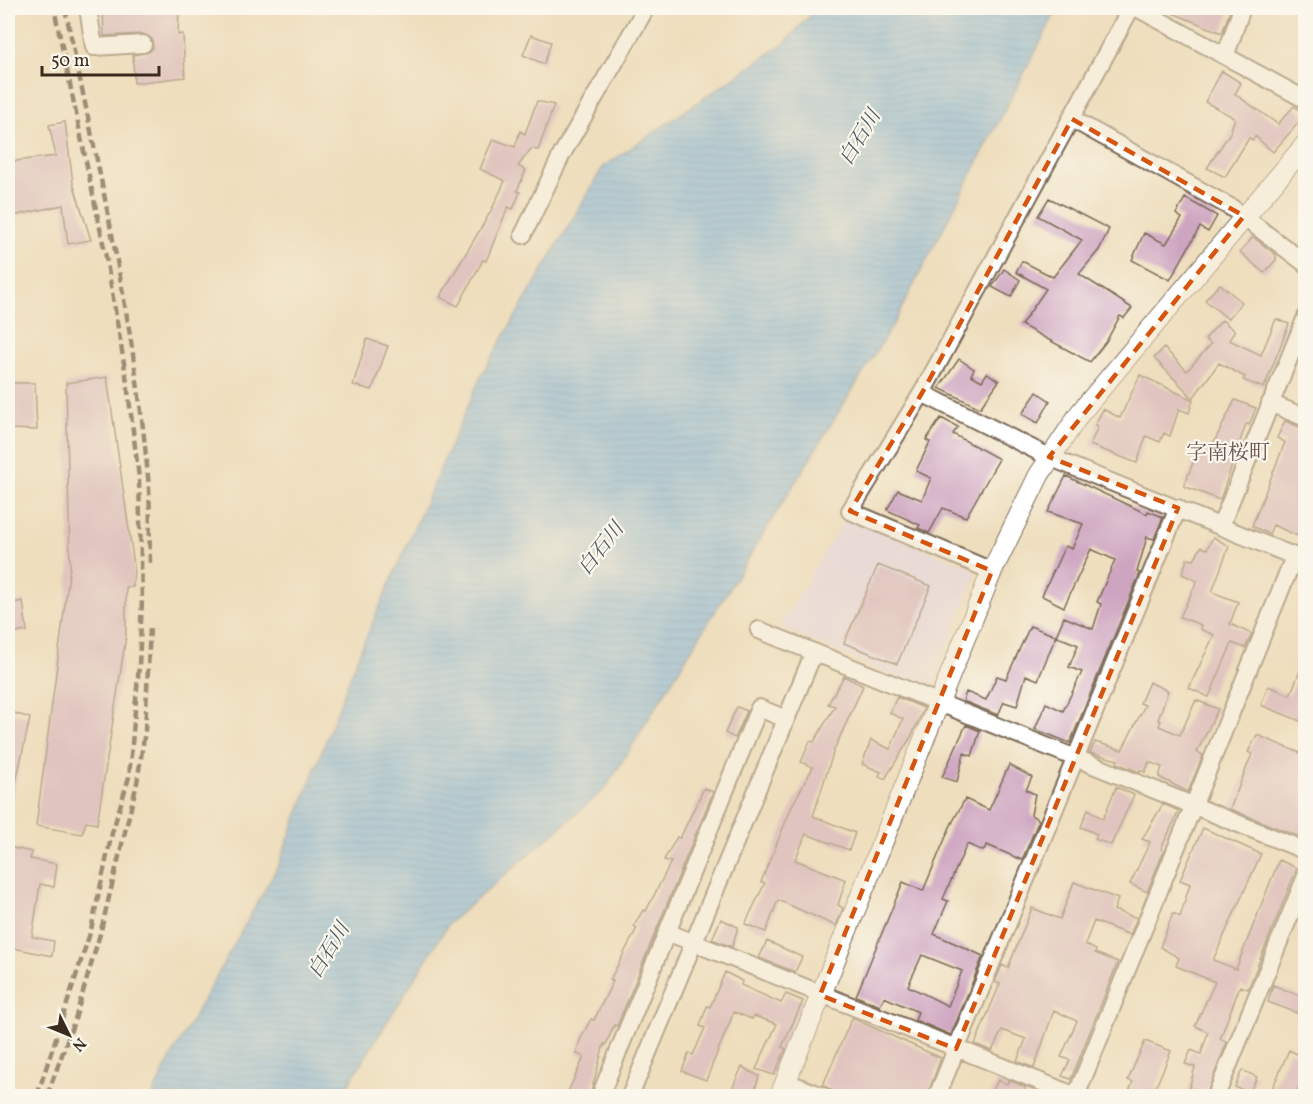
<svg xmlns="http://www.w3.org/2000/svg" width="1313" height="1104" viewBox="0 0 1313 1104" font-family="Vollkorn,'Noto Serif JP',serif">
<defs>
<pattern id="water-rules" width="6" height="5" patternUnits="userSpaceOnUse" patternTransform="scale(1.5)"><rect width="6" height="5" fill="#75b5e9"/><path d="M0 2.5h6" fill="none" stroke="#6193bc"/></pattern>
</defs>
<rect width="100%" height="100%" fill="#fbf7ec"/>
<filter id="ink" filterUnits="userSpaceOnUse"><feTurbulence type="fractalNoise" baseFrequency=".0167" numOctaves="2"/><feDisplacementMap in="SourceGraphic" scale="12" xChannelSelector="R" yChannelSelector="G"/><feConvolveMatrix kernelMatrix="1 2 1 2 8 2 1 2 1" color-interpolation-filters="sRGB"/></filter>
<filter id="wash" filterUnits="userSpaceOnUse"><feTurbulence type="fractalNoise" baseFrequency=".008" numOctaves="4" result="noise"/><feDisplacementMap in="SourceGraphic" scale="24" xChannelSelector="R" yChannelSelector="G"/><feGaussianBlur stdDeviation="1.35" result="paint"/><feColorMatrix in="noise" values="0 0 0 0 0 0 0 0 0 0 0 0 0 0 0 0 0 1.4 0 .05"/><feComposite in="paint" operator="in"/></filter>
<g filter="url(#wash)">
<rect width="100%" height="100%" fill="#eedebe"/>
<path fill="#e1d4f3" d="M845 517 974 569 976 575 932 685 925 689 780 627Z"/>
<path fill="url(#water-rules)" stroke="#587084" stroke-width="1.5" d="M816 8H1058L894 323 605 789 449 923 341 1096H152L167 1065 279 864 358 656 482 374 603 167 785 43Z"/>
<g id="blocks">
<path fill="#cea5c1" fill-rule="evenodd" d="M103 8H179L178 35 183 34 185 77 134 83 133 55 149 52 153 48 152 39 143 34 104 36Z
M1160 8H1231L1222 33Z
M531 35 551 42 544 64 523 55Z
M1222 71 1241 83 1235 94 1278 124 1294 106 1305 115 1273 152 1255 136 1253 140 1249 138 1225 177 1207 168 1230 133 1235 118 1205 102Z
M537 101 554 105 540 145 538 150 531 149 518 166 526 170 517 191 520 192 513 209 508 207 486 261 483 260 458 306 440 297 490 213 505 181 480 169 493 139 515 147 520 131 525 134Z
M65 122 73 183 91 240 68 244 63 205 8 217V162L56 156 49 125Z
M1049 198 1109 229 1099 250 1079 274 1132 308 1124 318 1120 316 1107 340 1090 362 1021 325 1046 289 1016 272 1022 261 1053 277 1082 240 1038 216Z
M1185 198 1217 216 1208 232 1200 227 1170 280 1132 260 1144 233 1166 244 1182 218 1176 214Z
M1253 237 1276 255V260L1264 273 1240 252Z
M1004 269 1020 280 1011 297 992 287Z
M1220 284 1242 302 1228 319 1205 300Z
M1276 319 1289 324 1264 388 1243 380 1245 377 1219 363 1193 398 1154 358 1164 348 1187 371 1211 344 1205 339 1222 320 1235 331 1229 340 1261 355Z
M367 339 388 346 372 390 353 385Z
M959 359 974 369 971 375 982 381 987 373 999 381 980 408 939 388Z
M1140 375 1193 400 1189 413 1179 409 1170 436 1164 433 1160 442 1146 436 1137 463 1090 445 1098 426 1095 425 1103 409 1120 418Z
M107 377 134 565 133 587H126V636L97 824 86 822 82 834 36 826 70 566 66 383Z
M8 383H35L37 430 8 429Z
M1037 392 1050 401 1038 423 1022 414Z
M1235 400 1256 408 1249 425 1246 424 1220 500 1184 486 1198 450 1208 454Z
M941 418 958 427 953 434 999 459 966 517 943 508 929 533 918 528 920 525 887 510 898 490 922 500 931 478 916 471 930 442 926 440Z
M1285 421 1305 429V539L1273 525 1269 534 1252 526 1285 442 1277 438Z
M1066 476 1147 514 1148 511 1163 517 1154 539 1147 537 1137 572 1140 573 1070 743 1035 729 1046 703 1063 711 1082 672 1069 667 1078 645 1056 636 1064 617 1093 629 1101 604 1097 602 1115 560 1091 549 1064 607 1042 596 1065 546 1072 549 1083 524 1048 512Z
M1213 537 1229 546 1212 592 1238 602 1230 624 1252 634 1245 648 1232 643 1209 697 1189 688 1214 635 1200 629 1201 625 1180 617 1197 581 1182 574 1187 559 1194 560 1201 547 1207 549Z
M878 565 931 586 897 664 844 643Z
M23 601 27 631 8 634V604Z
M1030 626 1056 636 1038 680 1026 675 1017 706 1004 702 998 715 963 701 966 692 986 700 997 676 1006 679Z
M1305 659V723L1261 705 1268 686 1290 695Z
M844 676 863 686 834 750 813 816 855 833 849 850 806 834 795 860 846 880 838 905 843 908 836 926 778 900 766 932 745 924 765 883 761 882 793 804 813 767 801 762 810 741 814 742 835 706 828 704Z
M1149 682 1168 691 1158 720 1161 721 1159 726 1180 735 1196 700 1218 709 1197 752 1203 755 1188 792 1159 777 1162 767 1149 762 1145 772 1140 770 1139 772 1117 763 1118 760 1090 753 1095 742 1122 750 1145 705 1140 703Z
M897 697 924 708 911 737 885 779 879 776 881 772 862 764 871 740 890 749 903 719 890 713Z
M737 707 747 711 735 738 725 733Z
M8 711 30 718 13 796 8 795Z
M966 725 980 731 972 756 964 753 957 782 942 777Z
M1257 735 1305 755V839L1230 809 1252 754 1248 752Z
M1009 765 1032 777 1026 790 1035 794 1031 815 1039 820 1022 860 987 845 983 851 967 844 943 899 948 901 934 934 983 956 951 1035 915 1020 918 1012 884 997 880 1006 856 996 903 882 923 891 950 827 965 799 989 810ZM922 955 962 971 948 1006 908 986Z
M1116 787 1134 795 1111 845 1095 839 1097 834 1081 827 1088 809 1103 819Z
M704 788 713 792 617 1026 614 1025 606 1045 604 1044 590 1096 568 1092 584 1057 576 1053 581 1038 591 1019 594 1020 613 981 610 980 637 928 634 926 643 910 646 911 671 862 664 860 677 837 680 838Z
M1163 804 1179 811 1161 849 1164 851 1147 892 1130 884 1150 842 1142 839Z
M1203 828 1261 854 1213 960 1236 969 1279 860 1297 868 1248 989 1240 986 1220 1039 1227 1042 1206 1096H1187L1195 1067 1185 1064 1191 1050 1201 1054 1208 1032 1195 1026 1215 982 1176 966 1179 958 1160 947 1173 913 1180 917 1190 884 1180 880Z
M8 847 32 852 30 859 57 864 54 887 40 884 32 937 54 941 52 956 8 947Z
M1074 882 1118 899 1114 910 1137 918 1130 935 1094 921 1085 944 1096 950 1095 953 1118 962 1071 1079 1062 1076 1070 1060 1061 1057 1077 1021 1054 1010 1034 1068 1017 1061 1026 1039 1002 1030 992 1051 975 1044 1000 984 995 982 1002 965 1008 968 1032 908 1060 919Z
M721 919 738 927 732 947 712 939Z
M767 941 802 957 795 972 759 958Z
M725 972 742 981 741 985 781 1003 786 994 803 1001 782 1047 786 1049 774 1075 756 1069 777 1024 754 1016 752 1019 734 1012 706 1080 682 1071 689 1053 693 1055 705 1028 700 1026 707 1006 710 1007Z
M1273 985 1305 998V1016L1268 1002Z
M852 1018 941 1058 927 1096H840L823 1085Z
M1145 1041 1171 1051 1152 1096H1127L1133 1082 1128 1080Z
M1289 1050 1305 1058V1077L1303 1076 1295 1096H1269Z
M742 1067 759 1076 753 1096 731 1091Z
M1242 1070 1257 1077 1249 1093 1235 1087Z
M998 1080 1007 1084 1009 1080 1025 1087 1024 1091 1036 1096H990Z"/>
</g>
</g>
<g filter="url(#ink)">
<use href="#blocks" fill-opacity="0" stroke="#7a6956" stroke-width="1.5"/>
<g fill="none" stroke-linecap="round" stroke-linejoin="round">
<defs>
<path id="minor" d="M88 8 94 47 143 44
M1131 8 922 393 1049 457 1306 561
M1137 8 1306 100
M1226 54 1242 8
M1072 119 1232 208 1306 264
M523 235 562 154 646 8
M922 393 850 511 992 571
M1270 403 1306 418
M1221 525 1306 317
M759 630 1306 851
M667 932 1076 1096
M786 1082 823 1096
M600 1096 759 708 786 719
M630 1096 814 652
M937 1096 1178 508
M1076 1096 1294 557
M1216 1096 1306 876"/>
<path id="tertiary" d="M780 1096 992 571 1039 475 1080 413 1306 144"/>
</defs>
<use href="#minor" stroke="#7a6956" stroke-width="20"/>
<use href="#tertiary" stroke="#7a6956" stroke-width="22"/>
<use href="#minor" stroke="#fff" stroke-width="16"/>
<use href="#tertiary" stroke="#fff" stroke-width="20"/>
<path stroke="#3b2a1e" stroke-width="4.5" stroke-dasharray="9 4.5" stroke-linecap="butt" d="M65 8C97 163 134 318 148 477 151 506 149 535 150 564
M37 1096 91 930 112 833 129 777 139 666 142 600 139 478 126 375 106 257 54 8
M47 1096 75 1019 100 934 137 783 145 731 150 627"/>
</g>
</g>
<path d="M0 0H1313V1104H0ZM1072 119 1244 216 1049 457 1178 508 956 1049 820 995 992 571 850 511 922 393Z" fill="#eedebe" fill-opacity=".55" fill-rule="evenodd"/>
<path fill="none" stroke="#d7540e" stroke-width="4.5" stroke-dasharray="12 8" stroke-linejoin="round" d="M1072 119 1244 216 1049 457 1178 508 956 1049 820 995 992 571 850 511 922 393Z"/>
<g text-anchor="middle" stroke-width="4.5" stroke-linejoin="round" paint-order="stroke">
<g font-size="20" font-style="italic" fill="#4f5b65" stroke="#fbf7ec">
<text transform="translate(859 137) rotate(-59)" y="7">白石川</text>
<text transform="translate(600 548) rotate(-52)" y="7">白石川</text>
<text transform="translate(328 950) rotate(-59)" y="7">白石川</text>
</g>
<g font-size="21" fill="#6e5557" stroke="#fbf7ec">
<text x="1228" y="459">字南桜町</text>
</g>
</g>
<rect width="1313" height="1104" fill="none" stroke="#fbf7ec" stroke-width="30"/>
<g transform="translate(69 1035) rotate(133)" stroke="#fbf7ec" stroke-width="4.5" paint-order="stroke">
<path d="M0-4.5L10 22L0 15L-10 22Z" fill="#3b2a1e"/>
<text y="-9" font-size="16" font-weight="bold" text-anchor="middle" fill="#3b2a1e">N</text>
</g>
<path d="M42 66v9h117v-9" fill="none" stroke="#3b2a1e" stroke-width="3"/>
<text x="51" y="66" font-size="18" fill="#3b2a1e" stroke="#fbf7ec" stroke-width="4.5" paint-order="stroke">50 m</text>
</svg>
